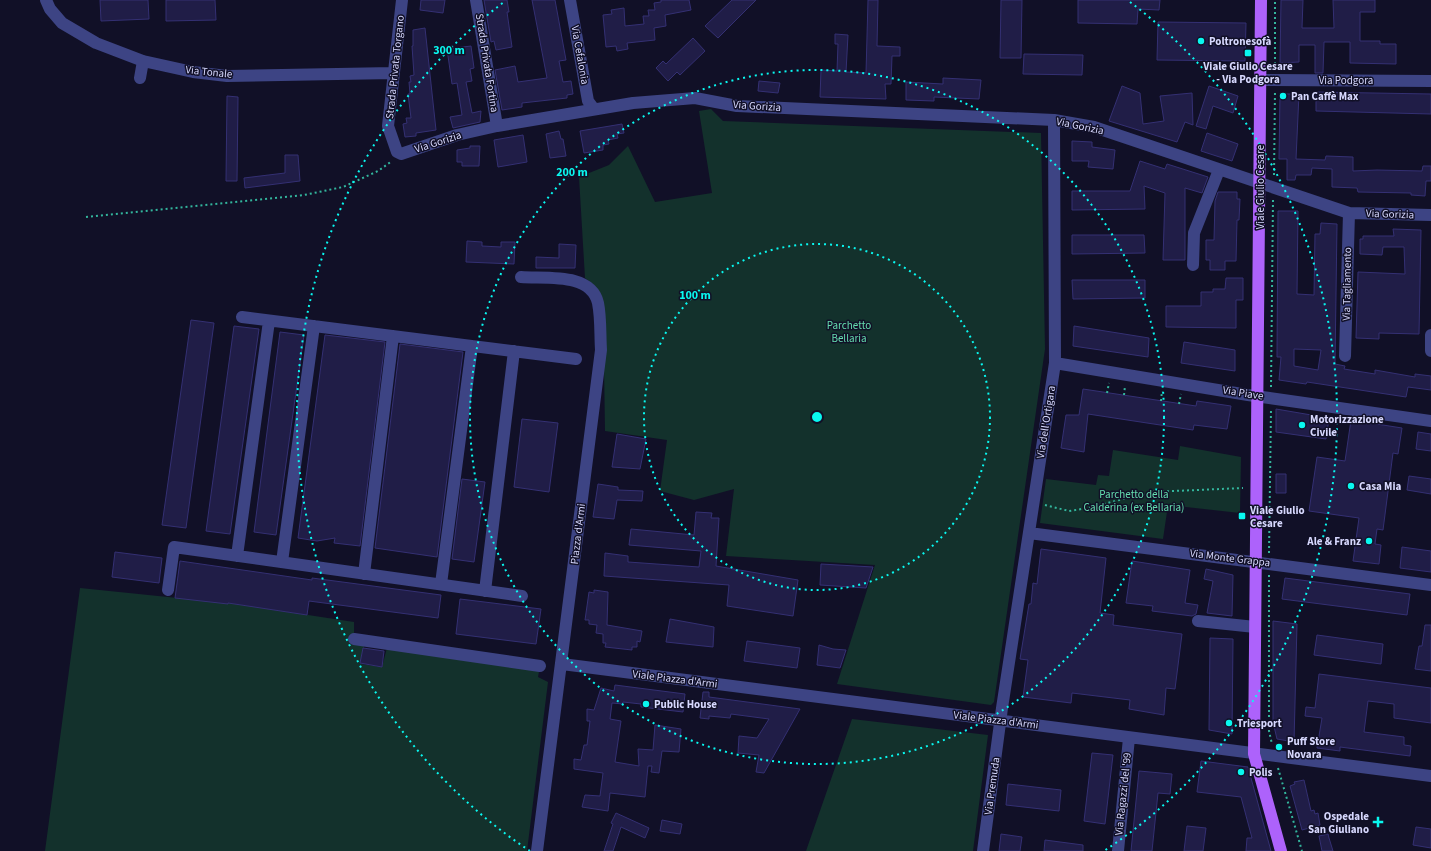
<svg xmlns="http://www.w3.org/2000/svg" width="1431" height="851" font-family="'Source Sans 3',sans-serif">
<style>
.green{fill:#13312c}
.building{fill:#201d47;stroke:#343073;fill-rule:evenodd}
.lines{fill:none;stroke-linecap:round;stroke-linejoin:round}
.path{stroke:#33b69d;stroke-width:2;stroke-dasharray:2 3;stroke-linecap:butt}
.minor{stroke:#3d4484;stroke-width:12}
.major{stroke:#ad62fb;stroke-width:12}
.ring{fill:none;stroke:#09f8f0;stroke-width:2;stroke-dasharray:2 4}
.poi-dot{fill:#09f8f0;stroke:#111027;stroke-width:1.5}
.labels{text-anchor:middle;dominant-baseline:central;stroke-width:3;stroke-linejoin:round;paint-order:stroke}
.poi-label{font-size:11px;font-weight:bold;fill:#d7d8fe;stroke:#111027;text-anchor:start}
.street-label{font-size:11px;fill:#d7d8fe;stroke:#111027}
.park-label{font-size:11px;fill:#64ddaf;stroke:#111027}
.centre{fill:#09f8f0;stroke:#111027;stroke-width:2}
.ring-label{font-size:12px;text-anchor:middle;font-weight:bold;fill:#09f8f0;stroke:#111027;stroke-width:3;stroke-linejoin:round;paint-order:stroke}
</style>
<rect width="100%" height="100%" fill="#111027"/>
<path class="green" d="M711,109L723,121L1041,133L1045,349L994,702L991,705L837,684L875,565L726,556L734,489L694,500L660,491L667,440L605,431L603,301L594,285L585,278L579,177L609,165L628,146L655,202L712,193L699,111Z
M1180,446L1241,457L1240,513L1168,505L1163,539L1040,523L1046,479L1096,485L1098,475L1109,476L1113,450L1178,460Z
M80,588L236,604L354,622V639L364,646L361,664L382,667L388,644L540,666L538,677L548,682L527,851H45Z
M852,719L988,735L973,851H806Z"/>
<path class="building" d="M100,0H148L149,19L101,21Z
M166,0H215L216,20L166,21Z
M421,0H445L443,13L420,10Z
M484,0H507L509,12H507L512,47L496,50L494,41L491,42Z
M532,0H555L566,60L559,61L563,82L571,81L573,94L567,95V98L522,103V107L502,110L495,70L515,66L518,82L547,78Z
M661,0H689L691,10L665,15L666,26L654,28L655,40L627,43L628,49L617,51L616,46L606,47L603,15L612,14L611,10L624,8L625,26L644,24L643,16H649L648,10H655L654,3L661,2Z
M732,0H756L718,38L705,26Z
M868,0H878L877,46L900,47V56H892L891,84H885L886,99L820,97L821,70L837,71L838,44H835V34L848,35L846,72L866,73Z
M1001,0H1022L1021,58H1000Z
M1078,0H1160L1159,10L1138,9L1137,24L1078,23Z
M1281,0H1303L1302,28H1334L1333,0H1375V12H1360V41H1380V44H1396V64L1350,63V42H1324L1323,73H1315V45H1299V62L1280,63Z
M1158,22L1246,23L1245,61L1157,60Z
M425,28L436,130L416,133V136L405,137L403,124L407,123L406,118H411L408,94H410L409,82H411L410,76L414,75L412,46H413V30Z
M693,38L705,51L680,75L677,72L668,81L656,68L663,61L666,64Z
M471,46L474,68L470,69L472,81L466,82L472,113L481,111L480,122L453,128L450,117L462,115L457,83L452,84L447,49Z
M1024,54L1083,55L1082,75L1023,74Z
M943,78L981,80L979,99L934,97V101L906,100V82L943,84Z
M759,81L780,83L778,93L758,91Z
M1122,86L1140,93L1143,124L1164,121L1160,96L1192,93L1193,125L1185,122L1177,142L1109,121Z
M1209,86L1238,96L1233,113L1213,106L1206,129L1196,126Z
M1316,92L1431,94V114L1316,111Z
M1280,94H1299L1296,159L1325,160L1326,156L1353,157V171L1377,170L1422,171L1423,166H1431V181H1426L1425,196L1411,195V193L1358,192L1357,188L1332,187V169L1312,168L1311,175H1296L1295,180H1287V159H1279Z
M227,96L238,97L237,181H226Z
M622,124L624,133L617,134L618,138L608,140L609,144L603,145V150L584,153L580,131Z
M559,131L561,139H563L566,156L550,158L546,134Z
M1207,133L1238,144L1232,161L1201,151Z
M523,135L527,162L498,167L494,140Z
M1072,141L1092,142V147L1115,150L1113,169L1088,167L1089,161H1072Z
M470,146H480L479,166H462V162H457V150L470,148Z
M285,155H298L300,181L245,188L244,178L285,173Z
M1140,161L1165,169L1167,164L1208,177L1202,193L1185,188V260H1163L1165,193L1144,186L1145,209L1072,210V191H1130Z
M1218,192H1237V199H1240L1239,220H1237L1236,261H1225V270H1210V260H1206V240H1214L1215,201Z
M1278,211H1298L1297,294L1314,295L1315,234H1320L1321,223L1337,224L1335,364L1345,366L1344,369L1375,374V370L1415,377V374L1431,376V390L1408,387L1406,397L1307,382L1306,384L1279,380L1281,357H1277ZM1294,349L1321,350L1318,370L1294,366Z
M1393,229L1421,230L1419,334L1379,333V339L1356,338L1358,272L1405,274L1404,247H1383L1382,255L1360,254V239H1363V236H1394Z
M1072,235H1144L1145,253L1072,254Z
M467,241L482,242V246L501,247V242H515L514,264L466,262Z
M559,244L576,245L575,268H536V257L559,258Z
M1226,278H1243V300H1236V328L1166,327V306H1201V292H1213V289H1225Z
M1072,280H1145V298L1073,299Z
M191,320L214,323L186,528L162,525Z
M234,326L259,329L230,534L206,531Z
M1074,326L1149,338L1148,357L1073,346Z
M280,332L304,335L276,535L254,532Z
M325,335L385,342L360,546L334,543L335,538L317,541L298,538Z
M1184,342L1235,350V371L1181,363Z
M400,344L463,352L437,557L375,548Z
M1083,389L1196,406L1197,401L1231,406L1227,429L1194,425L1193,430L1088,414L1084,452L1061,448L1066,415H1079Z
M1276,409L1329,418L1326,439L1276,432Z
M522,419L558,423L549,492L514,487Z
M1351,420L1402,428L1398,454L1393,453L1383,530L1377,529L1375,544L1381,545L1379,564L1353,561L1359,518L1309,511L1317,457L1345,461Z
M1418,432L1431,434V451L1416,449Z
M617,434L646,439L640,469L612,467Z
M1276,474H1286V493H1276Z
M1409,476L1431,479V494L1407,490Z
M462,479L485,482L474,562L452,559Z
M598,484L618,487V490L643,491L642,501L617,500L614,519L593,517Z
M696,512L712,513L711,518H719L716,566L798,580L793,616L727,606L729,585L604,576L605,553L628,556V562L699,567L701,551L629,545L631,529L694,535Z
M1402,547L1431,551V572L1400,568Z
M1041,549L1106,558L1100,613L1114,615L1113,625L1182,634L1175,689L1166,688L1164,715L1129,709L1130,700L1072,693L1071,703L1023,697L1028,660L1020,659L1029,604H1031L1033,583L1037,584Z
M115,552L162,558L159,583L112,577Z
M180,561L312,580V578L441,595L438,618L309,601L307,615L228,603V604L175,598Z
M1132,561L1190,570L1185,603L1198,605L1196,614L1192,616L1152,611L1153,606L1126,603Z
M821,564L873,567L866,588L820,585Z
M1206,569L1233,575L1232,616L1207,613L1213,581L1204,579Z
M1285,578L1410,594L1407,615L1282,599Z
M594,590L608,592L607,625L642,631L640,642L637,641V647H632V650L605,647L606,643H603V634L596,633L597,625L589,624V620H585L589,592L594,593Z
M460,599L541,609L536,644L456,634Z
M670,619L714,627L713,647L666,642Z
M1273,621L1297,624L1294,742L1277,739L1273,722Z
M1425,625H1431V671L1415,669L1419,646H1422Z
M1317,635L1383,644L1381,664L1314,655Z
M1210,638L1233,639L1232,734L1209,730Z
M747,641L800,648L797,668L744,661Z
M819,645L833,649L846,650L840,668L817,665Z
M363,648L384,651L382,667L360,663Z
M1319,674L1431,688V723L1394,718V704L1368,701L1364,732L1404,737V745L1411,746L1410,756L1340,747V751L1317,748L1322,718L1305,716L1306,707L1315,708Z
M615,685L685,694L683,712L641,707V704L623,702V704L612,703L610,719L621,721L615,762L639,766L638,749L653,750L655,725L681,729L679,752L662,751L659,773L651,772L652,766H648L645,797L610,793L608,811L582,807L585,795L600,796L603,773L574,769V759L581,760L584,745H587L590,721H587V709L594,710L601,688L614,691Z
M703,692H709V697L800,709L764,773L756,772L759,755L738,753L739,736L757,738L769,719L731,714L730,718L709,716V719L700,718Z
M1092,753L1113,755L1105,824L1084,821Z
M1201,761L1248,767L1271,851H1246L1247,838H1252L1241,797L1197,792Z
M1139,771L1172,774L1170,794L1158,793L1152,851H1131Z
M1304,780L1311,811L1314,810L1315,814L1318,813L1320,825L1302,830L1290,786L1295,784L1294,782Z
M1008,784L1061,790L1059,811L1006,805Z
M616,813L649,828L645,838L621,827L613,851H604L613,824L611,823Z
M662,820L682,824L680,834L660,831Z
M1187,826L1206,828L1203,851H1184Z
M1416,827L1431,829V848L1413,845Z
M1001,834L1022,837L1020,851H999Z
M1328,834L1329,838L1333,851H1322L1319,836Z
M1045,840L1083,845V851H1044Z"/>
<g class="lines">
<path class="path" d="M1275,69V0
M1274,175L1275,91
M86,217L304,195L343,187L378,171L392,161
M1271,387L1273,199
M1107,393L1109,383
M1124,395L1125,386
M1161,401L1162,391
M1179,404L1181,394
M1045,505L1069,511L1088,508L1151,492L1243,488
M1269,553L1271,409
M1269,575V731L1272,744
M1278,768L1302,851"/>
<path class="minor" d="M46,0L50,9L62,23L96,43L143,61L193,72L227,76L393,73
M402,0L388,126L397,152L401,154L457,135L497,126L633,103L695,98L737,106L1054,120L1094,127L1349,213L1431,215
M476,0L497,126
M570,0L588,101L594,109
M140,78L143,61
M1260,80L1431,81
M1193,265L1194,233L1219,170
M521,277C545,279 591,272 598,303C601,318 600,334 601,350L537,851
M242,317L576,359
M1431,351V335
M1345,356L1349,213
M1055,363L1248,395L1431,421
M1029,533L1431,585
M237,556L269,321
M282,562L314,326
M364,574L393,336
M441,584L472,346
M168,590L174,547L522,596
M485,591L514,351
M1198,621L1255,627
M354,639L540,666
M562,664L1431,776
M983,851L1002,708L1055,363L1054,120
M1118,851L1129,738"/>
<path class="major" d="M1261,0L1254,754L1281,851"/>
</g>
<g class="ring">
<circle cx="817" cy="417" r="173"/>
<circle cx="817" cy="417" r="347"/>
<path d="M530 851A520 520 0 0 1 504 2M1130 2A520 520 0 0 1 1104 851"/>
</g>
<g class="poi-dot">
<circle cx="1201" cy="41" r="4"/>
<rect x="1244" y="49" width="8" height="8" rx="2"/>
<circle cx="1283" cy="96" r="4"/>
<circle cx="1302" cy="425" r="4"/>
<circle cx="1351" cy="486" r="4"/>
<rect x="1238" y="512" width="8" height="8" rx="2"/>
<circle cx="1369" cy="541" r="4"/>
<circle cx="646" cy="704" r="4"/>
<circle cx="1229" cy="723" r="4"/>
<circle cx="1279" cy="747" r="4"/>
<circle cx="1241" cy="772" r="4"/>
<path d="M1376 816h4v4h4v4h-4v4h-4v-4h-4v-4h4z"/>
</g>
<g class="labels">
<g class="poi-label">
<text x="1209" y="41">Poltronesofà</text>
<text x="1248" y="66" text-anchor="middle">Viale Giulio Cesare<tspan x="1248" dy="13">- Via Podgora</tspan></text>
<text x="1291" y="96">Pan Caffè Max</text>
<text x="1310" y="419">Motorizzazione<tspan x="1310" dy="13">Civile</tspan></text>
<text x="1359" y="486">Casa Mia</text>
<text x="1250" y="510">Viale Giulio<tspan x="1250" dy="13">Cesare</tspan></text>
<text x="1361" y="541" text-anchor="end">Ale &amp; Franz</text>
<text x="654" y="704">Public House</text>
<text x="1237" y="723">Triesport</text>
<text x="1287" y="741">Puff Store<tspan x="1287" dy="13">Novara</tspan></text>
<text x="1249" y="772">Polis</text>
<text x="1369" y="816" text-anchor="end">Ospedale<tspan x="1369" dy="13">San Giuliano</tspan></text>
</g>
<g class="street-label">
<text transform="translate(580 55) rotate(80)">Via Cefalonia</text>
<text transform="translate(487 63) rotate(81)">Strada Privata Fortina</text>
<text transform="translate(395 67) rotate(-84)">Strada Privata Torgano</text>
<text transform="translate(209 72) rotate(6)">Via Tonale</text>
<text x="1346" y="80">Via Podgora</text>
<text transform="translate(757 106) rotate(4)">Via Gorizia</text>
<text transform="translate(1080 126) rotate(12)">Via Gorizia</text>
<text transform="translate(438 142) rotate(-18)">Via Gorizia</text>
<text transform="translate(1260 187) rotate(-90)">Viale Giulio Cesare</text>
<text transform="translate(1390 214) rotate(2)">Via Gorizia</text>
<text transform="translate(1347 284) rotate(-89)">Via Tagliamento</text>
<text transform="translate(1243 393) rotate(9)">Via Piave</text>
<text transform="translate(1046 422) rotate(-81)">Via dell'Ortigara</text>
<text transform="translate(578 534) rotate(-83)">Piazza d'Armi</text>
<text transform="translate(1230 558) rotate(7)">Via Monte Grappa</text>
<text transform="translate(675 679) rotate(7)">Viale Piazza d'Armi</text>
<text transform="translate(996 720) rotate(7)">Viale Piazza d'Armi</text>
<text transform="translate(992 786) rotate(-82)">Via Premuda</text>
<text transform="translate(1123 794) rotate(-84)">Via Ragazzi del '99</text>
</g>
<g class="park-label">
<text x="849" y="325">Parchetto<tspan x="849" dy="13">Bellaria</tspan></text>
<text x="1134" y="494">Parchetto della<tspan x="1134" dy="13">Calderina (ex Bellaria)</tspan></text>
</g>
</g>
<circle cx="817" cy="417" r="6" class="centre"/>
<g class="ring-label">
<text x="449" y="54">300 m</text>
<text x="572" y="176">200 m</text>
<text x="695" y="299">100 m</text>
</g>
</svg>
